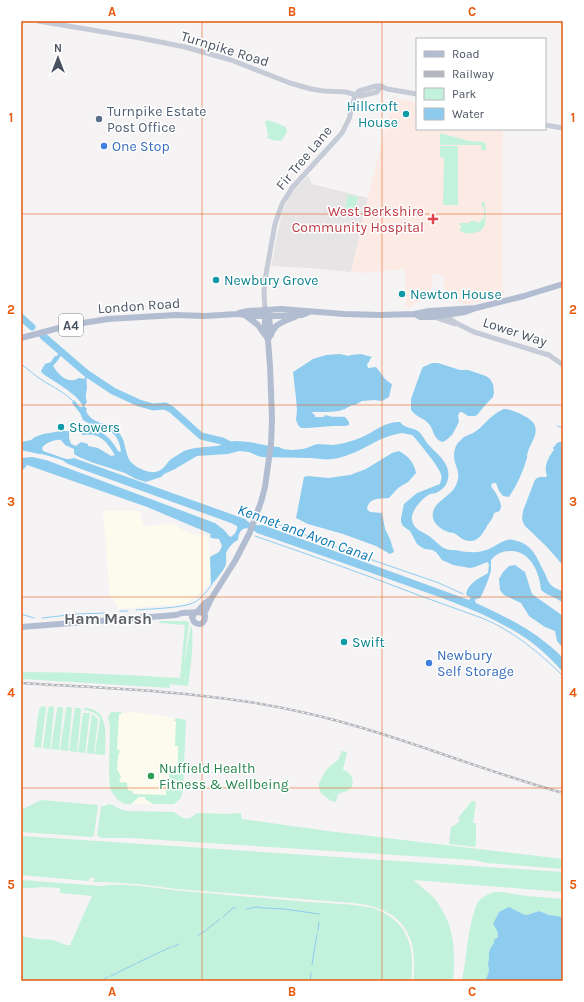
<svg xmlns="http://www.w3.org/2000/svg" width="584" height="1002" font-family="Karla,sans-serif">
<style>
.commercial{fill:#fdfbee}
.education{fill:#e6e4e5}
.medical{fill:#fcebe5}
.green{fill:#c2f1dc}
.water{fill:#8eccef;fill-rule:evenodd}
.lines{fill:none;stroke-linecap:round;stroke-linejoin:round}
.stream{stroke:#8eccef;stroke-width:1}
.river{stroke:#8eccef;stroke-width:7}
.minor{stroke:#c6ccd7;stroke-width:5}
.major{stroke:#b2bdd1;stroke-width:6}
.rail-casing{stroke:#b4b6bd;stroke-width:2.5}
.rail{stroke:#fff;stroke-width:1;stroke-dasharray:3;stroke-linecap:butt}
.grid{fill:none;stroke:#e8590c;stroke-width:1;stroke-opacity:0.55}
.culture-dot{fill:#0f9aa8;stroke:#fff;stroke-width:1.5}
.service-dot{fill:#5c6f8a;stroke:#fff;stroke-width:1.5}
.shop-dot{fill:#3f7fe0;stroke:#fff;stroke-width:1.5}
.health-dot{fill:#e0444e;stroke:#fff;stroke-width:1.5}
.leisure-dot{fill:#2e9e5b;stroke:#fff;stroke-width:1.5}
.labels{text-anchor:middle;dominant-baseline:central;stroke-width:3;stroke-linejoin:round;paint-order:stroke}
.shield{fill:#fff;stroke:#808690;stroke-width:1}
.shield-label{font-size:13px;font-weight:bold;fill:#495261}
.street-label{font-size:14px;fill:#495261;stroke:#fff}
.culture-label{font-size:14px;fill:#0d838f;stroke:#fff;text-anchor:start}
.service-label{font-size:14px;fill:#4e5e75;stroke:#fff;text-anchor:start}
.shop-label{font-size:14px;fill:#366cbe;stroke:#fff;text-anchor:start}
.health-label{font-size:14px;fill:#be3a42;stroke:#fff;text-anchor:end}
.leisure-label{font-size:14px;fill:#27864d;stroke:#fff;text-anchor:start}
.water-label{font-size:15px;font-style:italic;fill:#0976b4;stroke:#fff}
.quarter-label{font-size:16px;font-weight:bold;fill:#5f6168;stroke:#fff}
.neatline{fill:none;stroke:#e8590c;stroke-width:1.5}
.grid-label{font-size:13px;text-anchor:middle;font-weight:bold;fill:#e8590c}
</style>
<rect width="100%" height="100%" fill="#f5f3f3"/>
<path class="commercial" d="M103,511H139L144,526L173,524L188,533L208,536L210,573L209,584L201,592L185,604L118,609L112,596H110Z
M134,712L183,719L181,772L173,802L151,804L124,803L116,797L113,714Z"/>
<path class="education" d="M308,176L312,184L368,198L351,272L308,268L271,266L282,212L291,193Z"/>
<path class="medical" d="M393,98L417,102V129H503L502,260L503,297L466,304L460,302L453,298L445,291L443,274H433L430,294L422,300L406,308L405,269L363,273L351,272L368,198Z"/>
<path class="green" d="M267,120L277,123L286,127L287,132L282,140L280,141L276,140V141L267,138L268,134L265,122Z
M440,133L469,141L484,142L486,144V150H481V145H440Z
M440,146H458V205H443L444,158L440,157Z
M348,195L358,197L353,218L343,216Z
M482,201L485,203C485,213 489,229 477,232C473,234 468,233 463,233V232L460,231L459,230L461,229V225H459V223H469L470,221H476L478,223H479L480,221H481L482,219H484V207H482Z
M160,621H187L189,623L184,665L191,625C195,637 190,672 188,686L170,684V688L23,679V672C75,672 128,675 180,678L185,625L159,623Z
M45,706L46,709L41,748L34,747L39,709L41,707Z
M53,706L54,709L50,749L43,748L48,709L49,707Z
M58,707H62L63,709L59,750L51,749L57,709Z
M67,707H71L72,710L68,751L60,750L66,710Z
M75,708H80L81,710L77,752L69,751Z
M86,708C110,710 105,736 105,754L104,755L95,754L100,718C96,713 91,711 84,710V708Z
M111,712H121V714H119L117,749L120,751L118,756L117,769L121,777L119,781L121,783L124,782L127,783L128,790L133,791V794L166,795V790H167V789H171V780H169V770H177V762H178V746H175L176,721H174L176,718L186,720L183,790L181,798L174,804H153L145,799V797H138V798L131,804H125L118,800L113,794L110,788L109,773L110,727L108,717Z
M83,713H90L85,753L78,752Z
M92,714L98,719L94,754L86,753L87,751Z
M342,751L347,752L343,770C352,773 354,779 352,787L347,791L338,794L336,802L331,801L321,793L319,787V783L325,772L328,768L338,760Z
M41,800L98,805L94,835L92,837L21,832V810Z
M472,801L476,802L473,823H476V843L475,847L449,844V843L451,827L455,825L460,821L458,818Z
M109,804L112,805L120,809L128,811L173,812C179,814 184,822 192,817C194,816 195,814 197,813L227,814L241,813L242,819L328,831L563,859V869L487,863L474,860L131,838H100L97,835L101,807Z
M21,836L563,872V892L414,880C419,886 427,891 433,897C454,921 456,950 453,981H413C418,950 411,919 377,908C370,905 361,904 353,903L177,889L138,884L105,882H93L95,878H90L88,881L21,875Z
M21,880L101,886C127,882 156,889 183,891C224,895 265,898 307,902C327,903 353,904 373,908C379,910 384,913 389,916C412,931 414,956 411,981H21V936L36,939L53,940L66,945H70L92,896L60,893V888L41,887L34,888H21Z
M494,892H502L527,896L563,899V917L549,915L539,911L527,915L523,914L509,907L493,924L497,929L498,933V937L493,946L490,949L489,952V957L488,964L489,971L486,979L487,981H462C466,960 467,940 472,919C474,913 475,907 478,902C482,897 488,894 494,892Z"/>
<path class="water" d="M58,353L61,356L59,358V359L53,366C59,375 68,385 79,378L84,379L86,376L87,378C86,381 87,384 87,388C86,394 85,397 87,402L84,406L87,409L86,411C93,426 108,421 118,432C127,440 124,457 133,464C139,469 149,473 155,472C162,471 165,466 169,461C172,458 181,453 184,451C194,447 206,447 217,446C223,445 229,441 235,441C249,441 263,445 277,447H279C285,451 296,450 303,449C308,448 313,445 318,444C323,444 328,445 333,445C341,444 353,441 360,438C374,432 385,421 400,422C405,429 412,427 418,431C422,434 424,439 427,443C432,449 442,457 445,463C452,475 448,488 436,493C435,493 431,494 430,494C422,498 410,512 412,520C413,529 423,532 429,536C435,540 440,547 446,549C449,550 452,550 455,550C470,553 480,554 493,547C499,544 507,538 513,540C530,543 535,553 542,568C543,570 545,573 546,576C547,579 548,581 550,584C553,588 559,589 563,592V603C556,597 548,596 541,590C540,573 530,550 510,551C502,551 496,554 491,560C491,563 491,567 491,570C490,577 483,593 480,598L476,599L475,600L476,603C507,617 539,633 563,658V672C554,662 545,653 535,645C494,614 444,599 397,582C351,566 304,549 257,533C247,525 239,527 238,540C233,542 227,549 226,554C226,559 227,562 225,567C221,573 216,580 211,585L210,557L219,552L222,546L219,539L211,538L210,536L211,534L147,507L30,466L27,465L24,469L21,470V458L32,457L46,460L215,523L224,530L230,537C234,536 238,530 237,526L231,523L81,469L68,464L62,460L42,454H39L21,450V442L31,440L35,437L43,434L62,431H69V438L71,444L76,446L81,442L88,444V446L98,448L111,456L115,455C111,449 106,440 99,437C95,434 88,435 82,435V433H80L79,430L82,429L81,427C99,428 110,436 118,451L120,452L121,451C117,424 101,432 83,420L80,413L72,403L74,400L80,407H83C79,394 52,381 42,373L41,371L45,364L51,362L52,360L55,356H57ZM402,433L412,435L415,438C422,447 437,464 441,474C442,478 441,480 440,484L417,493L404,504L401,518V522L403,526L410,531L417,544L421,547L425,549L432,550L436,552L442,560L453,565L470,568L475,567L487,562L489,564L488,573C478,579 470,582 466,593L467,596L471,597L469,600L263,525C256,526 250,524 245,519L74,458L70,459H66L43,451L42,448C45,443 55,439 61,440L65,445L74,449V454L79,457L91,462L125,473L136,479L146,482L161,477L164,474L175,469L197,456L228,454L239,451L249,452L258,456L262,457C278,457 295,458 311,458C315,458 317,459 321,459C328,460 335,459 342,457C364,451 379,436 402,433Z
M340,354L349,356L350,355L361,354L372,357C369,359 370,362 367,364L368,368L376,367C383,375 382,378 392,384L389,397L382,401L374,400L362,401L355,405H352L345,409L339,411L328,412H312L313,414L315,415V417H323L326,415C332,418 339,416 345,417L349,422V425L345,426H333L307,428H301L298,425L296,420L297,410L296,398L293,372L313,359L326,355Z
M432,363H438L460,370H468L486,376L490,379L493,384L494,393L493,397L487,403L477,415L475,416H468L462,412H460L458,415L459,422L452,435L445,441L442,442C433,439 434,430 429,424C424,418 416,417 411,410V399L421,371L423,367Z
M504,409C512,409 533,418 535,426C538,436 530,443 528,452C527,454 527,456 527,458C523,472 517,485 509,497L503,496L499,491L496,483H493L491,485L492,488C495,491 504,505 500,510C499,512 496,512 494,513C493,519 490,521 487,526C483,533 479,541 470,541C463,541 459,536 454,533C452,533 449,532 448,532C442,530 434,524 433,518C430,503 450,497 455,487C463,473 454,467 454,455C454,450 456,444 460,441C464,436 467,436 473,433C475,432 477,430 480,428C487,421 494,413 504,409Z
M559,442H563V565L560,562L547,547L525,526L523,522L522,518L523,511L534,482C537,476 540,477 546,477L547,475C543,467 549,456 554,450L553,448V447H554L557,443Z
M399,451C408,456 414,462 416,473L408,482L398,488L389,498C380,499 369,497 367,509L370,512L382,513L385,529L390,539L394,552L390,554L376,546L343,534L308,524L296,518L304,477L308,476L328,478L350,475L366,469L392,453Z
M515,565L525,572L532,594L563,616V648L557,641L555,631L545,627L529,616L521,603L504,595L500,590L499,579L503,572L509,566Z
M509,907L523,914L527,915L539,911L549,915L563,917V981H487L486,979L489,971L488,964L489,957V952L490,949L494,943V940L498,937C498,931 496,928 493,924L499,912Z"/>
<g class="lines">
<path class="stream" d="M21,364C28,369 34,375 42,380C53,387 64,392 74,402
M557,426L563,428
M271,522L332,545L355,554L439,583L463,594
M255,536C310,555 364,574 418,595C439,603 461,610 482,618C512,630 540,653 563,676
M136,610C149,609 185,608 195,602C202,598 207,591 212,584
M120,611H128
M21,614L34,618
M42,618L77,614L106,613
M246,909L256,907L264,908L284,909L319,914
M223,917L233,908H236
M318,931L319,922
M198,935L205,931L220,919
M173,947L179,944
M137,963L171,947
M312,965L317,934
M111,976L135,964
M100,981L108,977
M310,981L311,973"/>
<path class="river" d="M21,317L32,327
M43,336L86,373L113,391L139,403L153,407L165,406L171,409L201,436L222,441L234,447"/>
<path class="minor" d="M38,21L140,38L185,47L231,60L290,83L311,89L324,91L346,92L360,96L377,92L381,86
M355,95L359,91L376,86H381L387,89L417,94
M545,125L563,128
M265,309L264,293L266,274L275,224L282,204L292,188L342,133L349,119L355,95
M442,314L458,324L474,332L542,353L549,355L563,365
M434,317L455,324"/>
<path class="major" d="M239,313L248,311L281,309L344,314L380,315L415,314L429,311L476,308
M268,313L269,316L271,335
M415,314L420,317H432L465,312L476,308L524,296L563,284
M245,315L258,325L265,335
M21,338L70,325L108,319L176,315L205,316L237,314L257,316H279L302,315L309,312
M268,340C276,323 277,324 295,317
M197,612L205,603L211,599
M204,614L211,599L235,561L250,532L261,502L265,487L271,444L272,419L270,366L268,340L266,336L265,326V309
M21,627L176,615L182,613L199,612L203,613L205,616C205,624 199,626 194,622L192,617L195,613"/>
<g class="rail-casing">
<path id="rail" d="M21,683C117,689 212,691 306,713C394,733 476,769 563,793"/>
</g>
<use href="#rail" class="rail"/>
</g>
<path class="grid" d="M202,21V981M382,21V981M21,214H563M21,405H563M21,597H563M21,788H563"/>
<g class="culture-dot">
<circle cx="406" cy="114" r="4"/>
<circle cx="216" cy="280" r="4"/>
<circle cx="402" cy="294" r="4"/>
<circle cx="61" cy="427" r="4"/>
<circle cx="344" cy="642" r="4"/>
</g>
<circle class="service-dot" cx="99" cy="119" r="4"/>
<g class="shop-dot">
<circle cx="104" cy="146" r="4"/>
<circle cx="429" cy="663" r="4"/>
</g>
<path class="health-dot" d="M431 213h4v4h4v4h-4v4h-4v-4h-4v-4h4z"/>
<circle class="leisure-dot" cx="151" cy="776" r="4"/>
<g class="labels">
<rect class="shield" x="59" y="314" width="24" height="22" rx="3"/>
<g class="shield-label">
<text x="71" y="325">A4</text>
</g>
<g class="street-label">
<text transform="translate(225 49) rotate(17)">Turnpike Road</text>
<text transform="translate(304 158) rotate(-50)">Fir Tree Lane</text>
<text transform="translate(139 306) rotate(-4)">London Road</text>
<text transform="translate(515 332) rotate(18)">Lower Way</text>
</g>
<g class="culture-label">
<text x="398" y="106" text-anchor="end">Hillcroft<tspan x="398" dy="16">House</tspan></text>
<text x="224" y="280">Newbury Grove</text>
<text x="410" y="294">Newton House</text>
<text x="69" y="427">Stowers</text>
<text x="352" y="642">Swift</text>
</g>
<g class="service-label">
<text x="107" y="111">Turnpike Estate<tspan x="107" dy="16">Post Office</tspan></text>
</g>
<g class="shop-label">
<text x="112" y="146">One Stop</text>
<text x="437" y="655">Newbury<tspan x="437" dy="16">Self Storage</tspan></text>
</g>
<g class="health-label">
<text x="424" y="211">West Berkshire<tspan x="424" dy="16">Community Hospital</tspan></text>
</g>
<g class="leisure-label">
<text x="159" y="768">Nuffield Health<tspan x="159" dy="16">Fitness &amp; Wellbeing</tspan></text>
</g>
<g class="water-label">
<text transform="translate(305 533) rotate(20)">Kennet and Avon Canal</text>
</g>
<g class="quarter-label">
<text x="108" y="618">Ham Marsh</text>
</g>
</g>
<rect width="584" height="1002" fill="none" stroke="#ffffff" stroke-width="44"/>
<rect x="416" y="38" width="130" height="92" fill="#ffffff" stroke="#b6bac0"/>
<rect x="424" y="51" width="20" height="6" fill="#b2bdd1" stroke="#b6bac0"/>
<text x="452" y="58" font-size="12" fill="#495261">Road</text>
<rect x="424" y="71" width="20" height="6" fill="#b4b6bd" stroke="#b6bac0"/>
<text x="452" y="78" font-size="12" fill="#495261">Railway</text>
<rect x="424" y="88" width="20" height="12" fill="#c2f1dc" stroke="#b6bac0"/>
<text x="452" y="98" font-size="12" fill="#495261">Park</text>
<rect x="424" y="108" width="20" height="12" fill="#8eccef" stroke="#b6bac0"/>
<text x="452" y="118" font-size="12" fill="#495261">Water</text>
<g transform="translate(58 58)" stroke="#ffffff" stroke-width="3" paint-order="stroke">
<path d="M0-3L7 15L0 10L-7 15Z" fill="#495261"/>
<text y="-6" font-size="11" font-weight="bold" text-anchor="middle" fill="#495261">N</text>
</g>
<rect x="22" y="22" width="540" height="958" class="neatline"/>
<g class="grid-label">
<text x="112" y="16">A</text>
<text x="292" y="16">B</text>
<text x="472" y="16">C</text>
<text x="11" y="122">1</text>
<text x="573" y="122">1</text>
<text x="11" y="314">2</text>
<text x="573" y="314">2</text>
<text x="11" y="506">3</text>
<text x="573" y="506">3</text>
<text x="11" y="697">4</text>
<text x="573" y="697">4</text>
<text x="11" y="889">5</text>
<text x="573" y="889">5</text>
<text x="112" y="996">A</text>
<text x="292" y="996">B</text>
<text x="472" y="996">C</text>
</g>
</svg>
